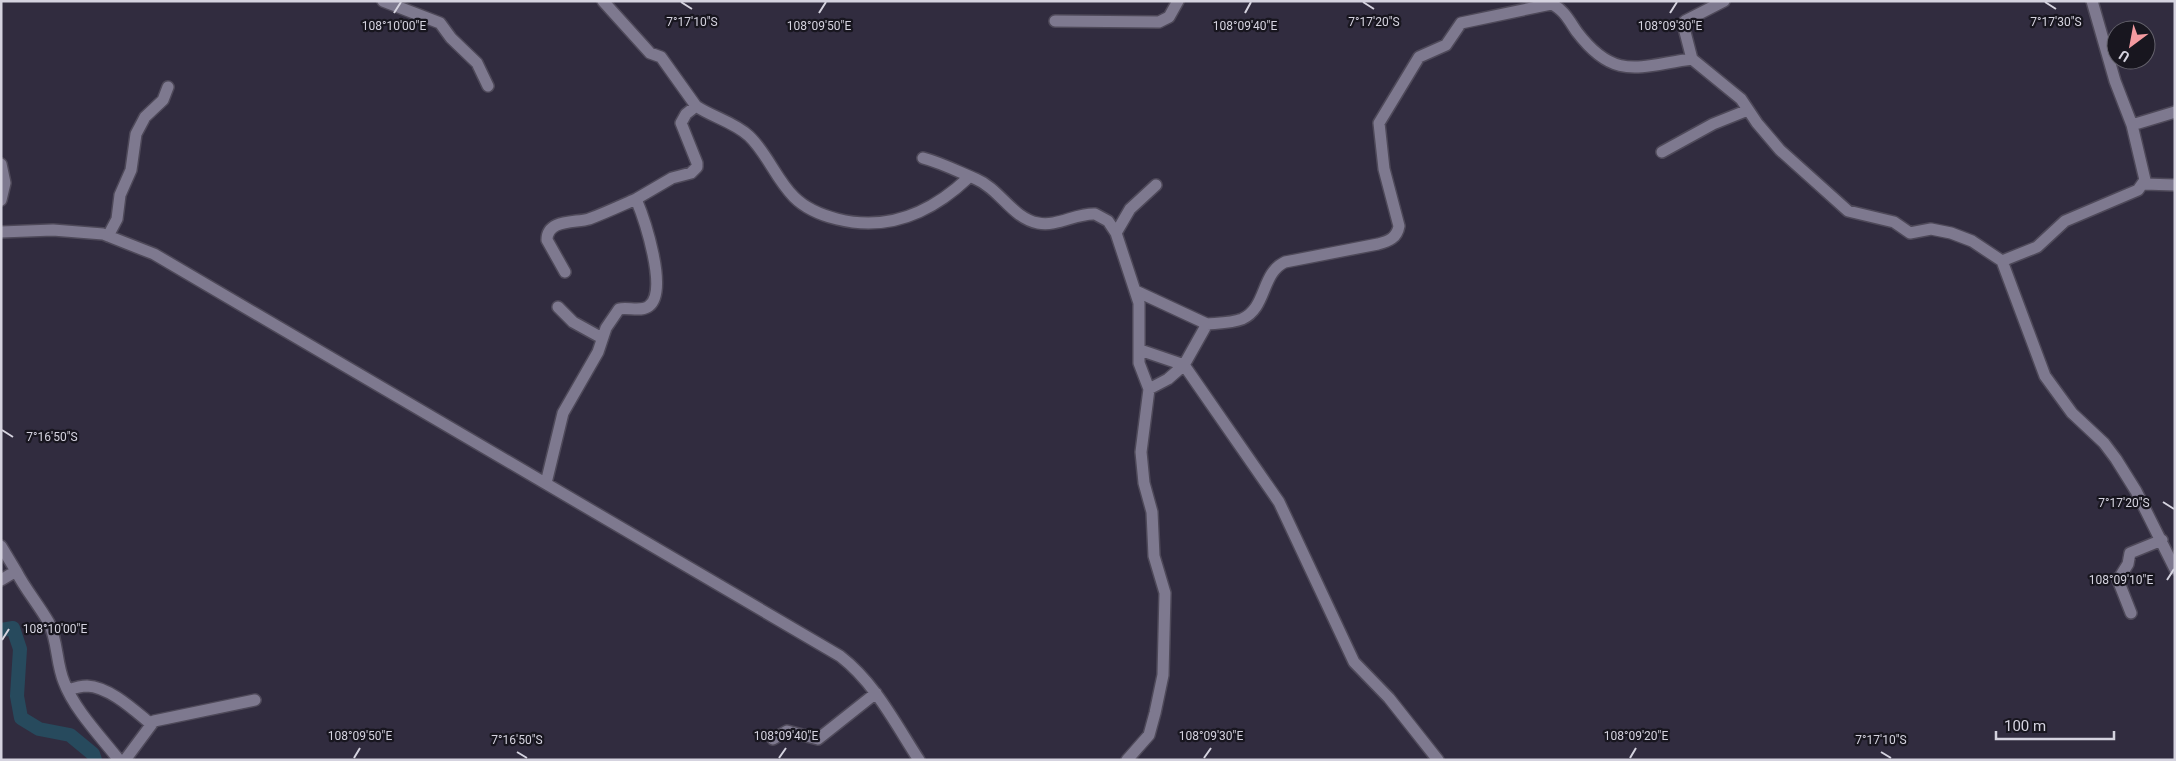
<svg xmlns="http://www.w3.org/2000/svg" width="2176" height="761" font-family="Roboto,sans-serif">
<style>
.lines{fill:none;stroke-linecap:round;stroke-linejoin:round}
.river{stroke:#274a5d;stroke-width:14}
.minor-casing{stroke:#4e4959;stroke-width:14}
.minor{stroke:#7e798f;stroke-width:11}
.ticks{fill:none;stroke:#d5d3df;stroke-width:2}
.ticks-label{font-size:12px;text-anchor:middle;fill:#d5d3df;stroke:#18161f;stroke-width:4.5;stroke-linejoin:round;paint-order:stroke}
</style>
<rect width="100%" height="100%" fill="#312c3f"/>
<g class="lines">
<path class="river" d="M1,630L13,628L20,649L17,696L21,718L39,729L70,735L93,754L95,760"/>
<g class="minor-casing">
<path id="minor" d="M383,1L440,23L451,38L477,63L488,86
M1724,1L1685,21L1684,28L1692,59L1741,99L1757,123L1780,150L1848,211L1894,222L1910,233L1931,229L1951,233L1972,241L2002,261L2045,376L2072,413L2104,443L2116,459L2136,491L2175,569
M1055,21L1159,22L1169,17L1178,1
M696,106C712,117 734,122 749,136C767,153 776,179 794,197C806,209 821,215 837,219C888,232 932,212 968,178
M2132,125L2175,112
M1662,152L1713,124L1748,110
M923,158C942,163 959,172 976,179C1000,189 1012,218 1038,223C1057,227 1076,213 1095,214L1108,221L1116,233L1139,303V363L1149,389L1141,452L1144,483L1152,512L1154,556L1165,593L1163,675L1155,713L1149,735L1127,760
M1,164L5,183L1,200
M2144,184L2175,185
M1,232L53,230L103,234L154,254L840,656C875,683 895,723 919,760
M1116,233L1130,209L1156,185
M108,236L117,219L120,195L131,170L136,134L145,117L163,100L168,87
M2002,261L2037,247L2065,221L2138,190L2145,180L2132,125L2115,81L2092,1
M565,272L547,240C547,219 575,223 589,219C605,213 620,206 636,199
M1136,291L1207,324
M558,307L573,322L602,338
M1140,350L1184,365L1279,502L1354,662L1389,698L1438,760
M1149,389L1168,379L1184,365L1207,324C1218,323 1232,323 1242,319C1267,308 1261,273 1285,262L1378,244C1389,241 1397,238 1399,226L1384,169L1379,123L1419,57L1446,45L1461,23L1551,4C1563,8 1570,22 1577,32C1615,82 1639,66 1692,59
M546,483L563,413L598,352L606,328L619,309C628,307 642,312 649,306C669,291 644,218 636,199L672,178L691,173L697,167V163L681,123L686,114L696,106L661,57L650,53L603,1
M1,546L16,571
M1,580L16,571C25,589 39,605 49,623C58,642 56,663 64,682C74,709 101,737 119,760
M2131,613L2118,580L2128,564L2130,553L2162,540
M68,690C74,688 81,686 87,686C110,687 135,711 151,724
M773,739L787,731L818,739L876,693
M125,760L154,721L255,700"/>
</g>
<use href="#minor" class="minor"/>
</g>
<path class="ticks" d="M681,2L692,9M1363,2L1374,9M2045,2L2056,9M394,13L401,2M819,13L826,2M1245,13L1251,2M1670,13L1677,2M2,430L13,437M2163,502L2174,509M2167,580L2174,569M2,640L9,629M517,752L527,758M1881,752L1891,758M354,758L360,748M779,758L786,748M1204,758L1211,748M1630,758L1636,748"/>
<g class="ticks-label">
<text x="692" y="26">7°17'10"S</text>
<text x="1374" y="26">7°17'20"S</text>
<text x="2056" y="26">7°17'30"S</text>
<text x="394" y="30">108°10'00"E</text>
<text x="819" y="30">108°09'50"E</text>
<text x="1245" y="30">108°09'40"E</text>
<text x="1670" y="30">108°09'30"E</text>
<text x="52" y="441">7°16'50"S</text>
<text x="2124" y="507">7°17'20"S</text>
<text x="2121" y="584">108°09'10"E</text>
<text x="55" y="633">108°10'00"E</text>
<text x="360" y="740">108°09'50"E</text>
<text x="786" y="740">108°09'40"E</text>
<text x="1211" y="740">108°09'30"E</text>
<text x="1636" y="740">108°09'20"E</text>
<text x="517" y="744">7°16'50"S</text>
<text x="1881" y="744">7°17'10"S</text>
</g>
<rect width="2176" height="761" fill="none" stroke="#d5d3df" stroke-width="5"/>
<g transform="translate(2131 45) rotate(212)"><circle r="24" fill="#18161f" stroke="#64626c"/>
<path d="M0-4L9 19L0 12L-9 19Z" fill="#f49aa0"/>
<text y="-8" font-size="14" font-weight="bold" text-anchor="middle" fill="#d5d3df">U</text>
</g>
<path d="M1996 731v8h118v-8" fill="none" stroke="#d5d3df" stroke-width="2.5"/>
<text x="2004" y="731" font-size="15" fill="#d5d3df" stroke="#18161f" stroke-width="4" paint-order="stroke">100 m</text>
</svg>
